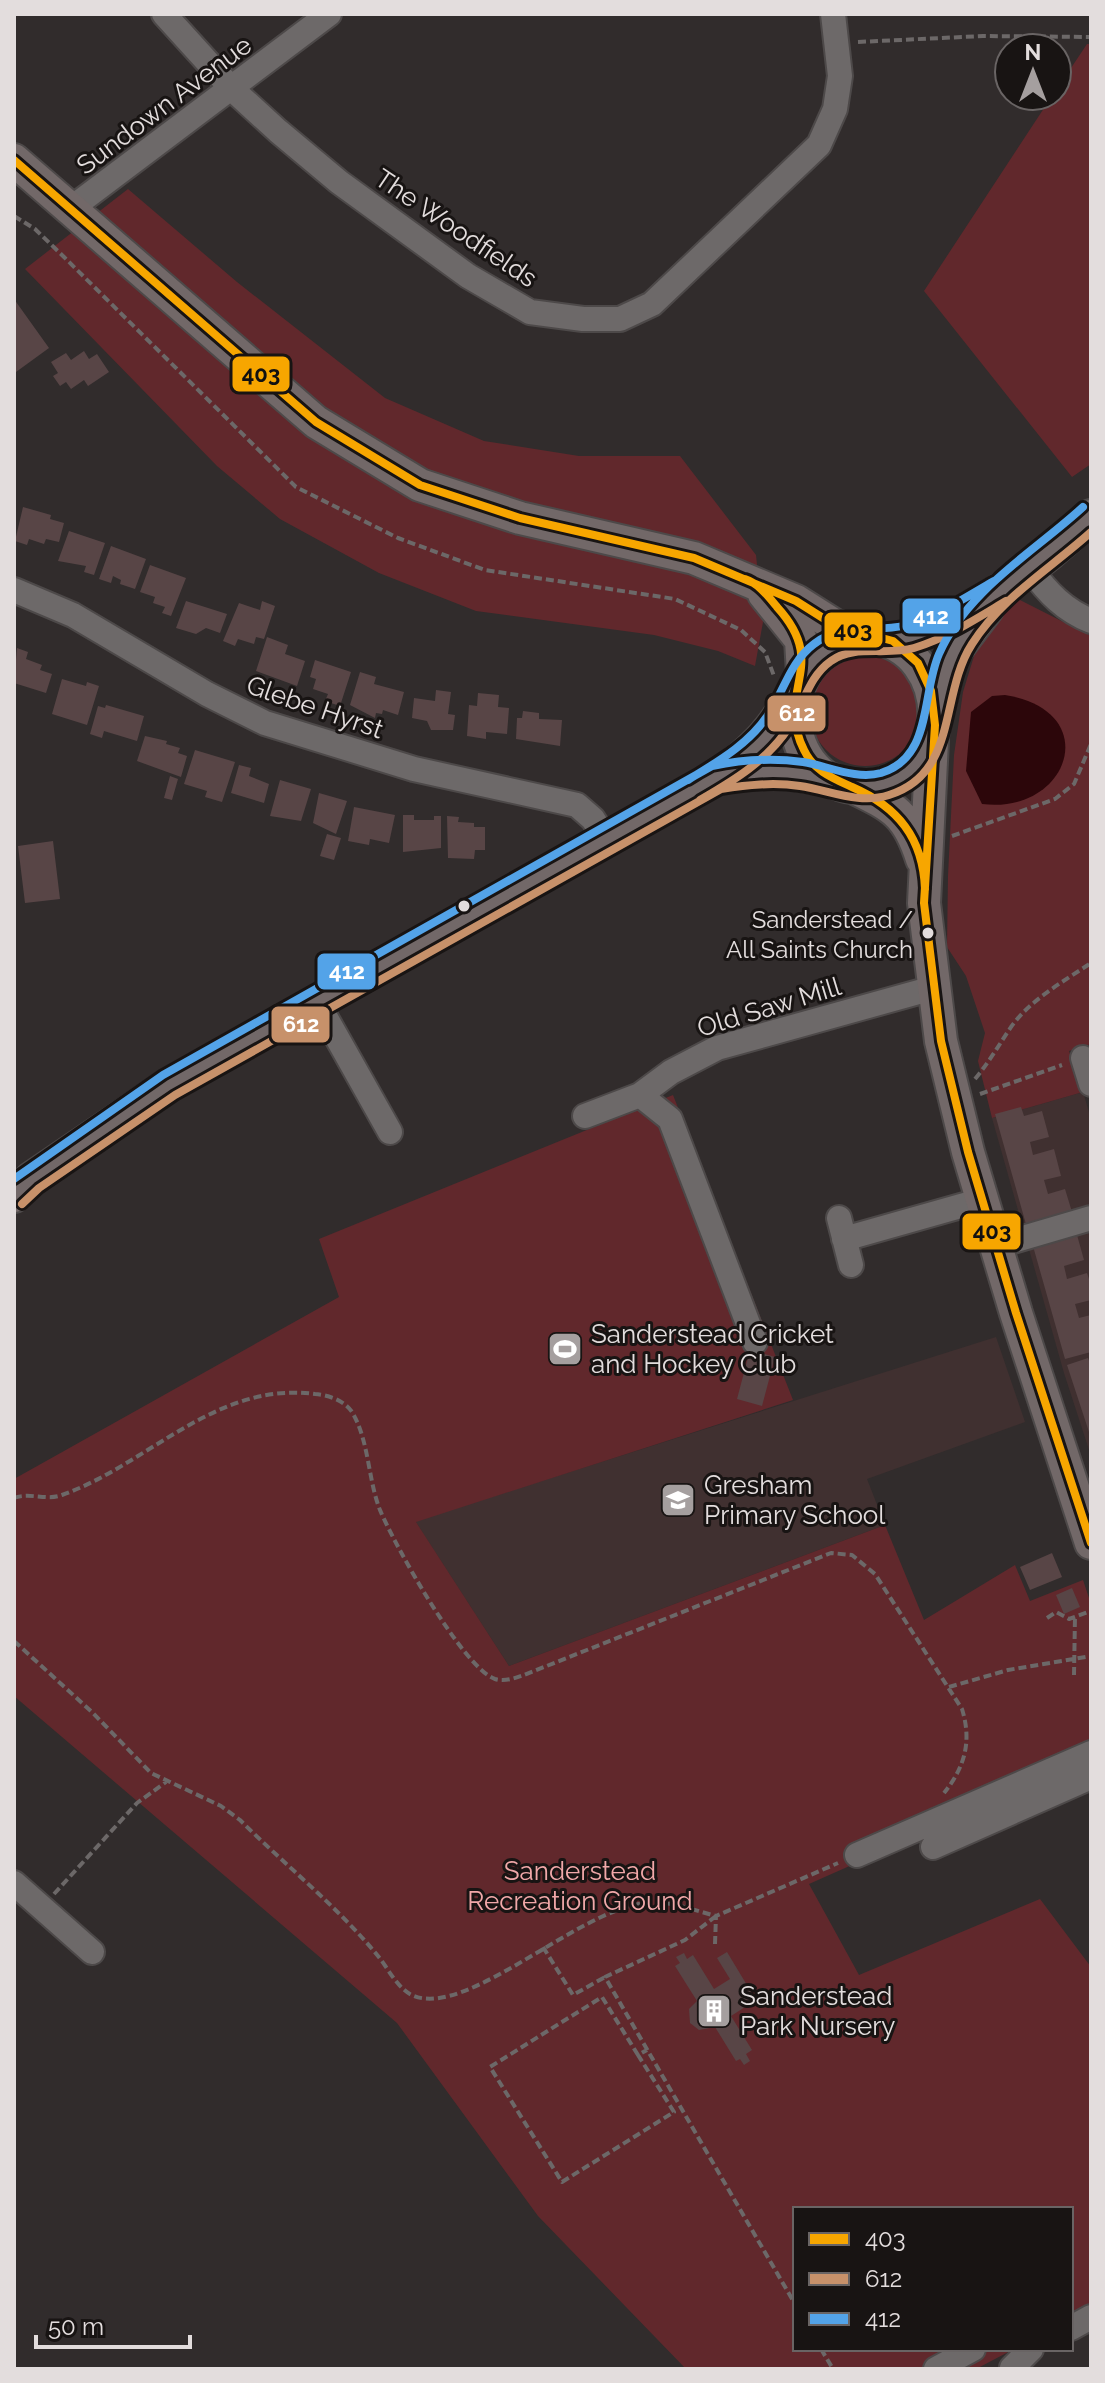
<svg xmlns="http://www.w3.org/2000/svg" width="1105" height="2383" font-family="Raleway,sans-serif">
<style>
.built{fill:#403030}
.green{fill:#61282c}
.water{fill:#2c060a}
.building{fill:#584546}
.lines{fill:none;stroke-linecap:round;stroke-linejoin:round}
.minor-casing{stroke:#4d4949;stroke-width:28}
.major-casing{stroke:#4d4949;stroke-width:36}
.path{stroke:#6c6868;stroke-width:4;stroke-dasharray:8 4;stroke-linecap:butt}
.minor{stroke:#6d6969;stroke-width:24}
.major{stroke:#726868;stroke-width:32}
.bus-1-casing{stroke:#181413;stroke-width:14}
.bus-2-casing{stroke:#181413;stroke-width:14}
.bus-3-casing{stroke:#181413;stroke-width:14}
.bus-1{stroke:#f7a600;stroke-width:8}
.bus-2{stroke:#c7916a;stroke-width:8}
.bus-3{stroke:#53a3e8;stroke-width:8}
.bus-dot{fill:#e3dddd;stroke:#181413;stroke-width:3}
.labels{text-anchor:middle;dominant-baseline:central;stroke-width:6;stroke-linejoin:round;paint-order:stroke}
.bus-label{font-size:24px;fill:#e3dddd;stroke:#181413;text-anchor:end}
.street-label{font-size:26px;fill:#e3dddd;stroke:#181413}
.poi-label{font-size:26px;fill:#e3dddd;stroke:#181413;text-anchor:start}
.park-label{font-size:26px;fill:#f1a8a9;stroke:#181413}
.line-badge{stroke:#181413;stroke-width:3}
.badge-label{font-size:22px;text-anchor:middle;font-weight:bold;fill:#fff}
.pale-badge-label{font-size:22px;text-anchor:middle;font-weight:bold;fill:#111}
</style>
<rect width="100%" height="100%" fill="#312c2c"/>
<path class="built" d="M1083,1092L1091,1119V1456L1064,1373L992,1118Z
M996,1337L1025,1422L867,1479L885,1525L509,1666L415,1521Z"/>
<path class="green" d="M1087,44H1091V464L1072,477L924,291L1052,96H1057V89Z
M128,189L237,282L385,398L484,441L579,456H680L756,555L763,622L755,666L718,651L654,635L476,611L379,573L280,519L217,466L25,269Z
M1018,599L1091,636V1044L1069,1051L1083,1092L992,1118L978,1061L985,1033L966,976L947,947L948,876L954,755L963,692L974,656L991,627Z
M810 711a55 55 0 1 1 110 0a55 55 0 1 1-110 0Z
M673,1095L793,1400L416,1522L509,1666L885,1525L924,1620L1015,1565L1030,1601L1083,1580L1091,1604V1759L809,1884L859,1975L1040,1899L1091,1967V2309L1071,2320V2209H795V2349H1014L976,2369H686L538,2216L397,2023L14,1696V1479L339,1297L319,1239Z"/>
<path class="water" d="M1005,695C1105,711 1069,815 982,804L966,771L971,712L992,696Z"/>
<path class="building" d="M14,299L49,348L16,372L14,369Z
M84,351L89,359L97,354L109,372L88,386L84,380L71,389L66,382L60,386L53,376L58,373L51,362L66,353L71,360Z
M23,507L51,515L50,519L64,523L59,542L46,539L44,544L29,539L27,545L15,541Z
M69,531L105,543L94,575L84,572L86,566L58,561Z
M111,546L146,559L135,589L120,584L121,580L113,576L111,583L99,579Z
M150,565L186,578L171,616L162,613L165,607L153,603L155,597L140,592Z
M186,601L227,614L220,633L206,628L196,634L176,628Z
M262,601L275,606L264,639L256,637L254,644L238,639L235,646L223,641L239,603L260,610Z
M267,637L288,645L285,654L305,661L297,686L256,671Z
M17,648L28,652L26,659L42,665L40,670L52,674L46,693L14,683Z
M315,660L351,672L340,706L325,701L328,694L313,689L316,679L310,677Z
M360,672L376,677L374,684L404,692L398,715L383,710L382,714L376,713L375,718L350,705Z
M62,679L86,686L87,682L99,686L87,725L52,714Z
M436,690L451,692L448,714L455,715L453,730H431L427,721L412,718L414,698L435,701Z
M478,693L499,695L498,707L509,708L507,734L486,732V739L467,736L469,705L477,706Z
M106,705L144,716L137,741L104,731L102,738L90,734L98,706L105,708Z
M523,711L539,713V719L562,720L560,746L516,739L517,718H522Z
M145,736L167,741L166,744L180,748L178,753L187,756L181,777L137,761Z
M195,750L235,762L222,802L205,797L207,791L184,784Z
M239,765L251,768L249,776L269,784L264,803L231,793Z
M170,776L178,779L172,800L164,798Z
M280,780L311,789L301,821L270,816Z
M319,793L347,801L336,834L313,823Z
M354,807L395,815L389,843L370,839L369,845L348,841Z
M403,815H414V820H434V816H441V848L403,852Z
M447,816L459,817L458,822L474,823V827H485V850H475L474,859L448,858Z
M327,834L341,838L334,860L320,856Z
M53,841L60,899L25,903L18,846Z
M1021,1107L1024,1116L1042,1111L1049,1137L1030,1142L1033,1155L1054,1149L1061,1176L1044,1180L1048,1194L1065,1189L1072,1212L1029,1235L995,1114Z
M1052,1234L1055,1241L1077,1235L1084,1260L1064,1266L1067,1279L1087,1273L1091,1285V1300L1075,1304L1079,1318L1091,1315V1352L1065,1359L1031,1239Z
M750,1350L775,1357L762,1406L737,1399Z
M1088,1358L1091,1366L1090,1435L1067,1365Z
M1052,1553L1062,1577L1030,1590L1020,1567Z
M1072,1588L1080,1607L1064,1614L1056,1595Z
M727,1952L756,2000L731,2016L752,2050L746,2054L750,2061L744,2065L740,2059L736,2061L715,2027L699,2030L690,2023L689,2009L697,2001L675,1966L680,1963L676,1957L684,1953L687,1959L693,1955L714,1989L730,1979L717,1958Z"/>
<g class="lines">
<g class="minor-casing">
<path id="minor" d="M164,14L232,89L278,131L339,182L468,276L530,312L583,319H620L652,304L819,145L835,109L840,76L833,14
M69,210L329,14
M1031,570C1048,593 1064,610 1091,621
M14,590L73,615L207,694L265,723L414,769L577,805L593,819L606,840
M317,1002L390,1132
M1083,1058L1091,1084
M640,1095L670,1119L755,1342
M585,1116L640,1095L671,1072L717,1048L933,988
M839,1218L851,1265
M844,1239L982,1200
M996,1246L1091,1218
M933,1847L1091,1777
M857,1855L1091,1753
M14,1883L92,1952
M1071,2328L1091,2317
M1012,2368L1031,2349
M936,2369L973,2349"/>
</g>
<g class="major-casing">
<path id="major" d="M14,160L316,422L420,485L520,518L694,558L796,601L834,625L873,638
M764,594L801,640L803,673
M873,638C953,649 959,782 866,788C778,793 762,640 873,638Z
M893,641C970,618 1034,572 1091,516
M937,712L950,658L987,609
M932,741L924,903L941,1041L968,1152L1016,1313L1091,1543
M720,776L777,771L833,780
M853,787C894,807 908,814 922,859
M14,1196L31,1179L169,1085L717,777C756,748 775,729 797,686"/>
</g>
<path class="path" d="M858,42L983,36L1091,37
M14,216L35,229L64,257L296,487L398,538L485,570L675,599L741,630L765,652L774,676
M952,836L1055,799L1074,784L1091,744
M975,1079C989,1062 999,1045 1011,1027C1030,1000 1064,981 1091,963
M980,1094L1062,1065
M14,1498C30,1492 46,1501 62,1495C149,1464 216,1381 315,1394C328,1395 344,1400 352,1412C369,1440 368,1480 380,1510C394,1544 463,1668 495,1679C505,1682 515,1678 524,1675L831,1553L852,1555L875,1574L962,1709C972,1741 965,1767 944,1793
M1047,1618L1056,1612L1069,1619L1091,1611
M14,1641L93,1713L151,1773L221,1806L240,1820C285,1865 337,1906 378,1956C388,1968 398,1990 414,1996C468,2017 578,1910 645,1903C669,1900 693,1910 716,1916
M1074,1675L1075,1616
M949,1687L1008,1670L1091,1656
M54,1894L137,1803L166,1782
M716,1916L685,1940L605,1977L795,2304
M715,1944L716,1916L838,1863
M543,1947L573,1995L605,1977
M638,2055L602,1997L490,2067L562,2182L674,2112L638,2055L647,2050
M821,2349L833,2369"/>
<use href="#minor" class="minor"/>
<use href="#major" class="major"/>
<g class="bus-1-casing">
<path id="bus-1" d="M14,160L316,422L420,485L520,518L694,558L796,601L834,625L893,641L918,663L931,691L935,725L924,903L941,1041L968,1152L1016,1313L1091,1543
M745,579C758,583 768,596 777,607C831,666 774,690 804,750C814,771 832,778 852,787C898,807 923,838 925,889"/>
</g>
<g class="bus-2-casing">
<path id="bus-2" d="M700,800C733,781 768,760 789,727C804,705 808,677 831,661C854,644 887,656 914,648C947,638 976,619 1006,601
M22,1204L39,1188L175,1095L721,789C747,785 773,782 800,786C829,790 859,805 889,795C959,773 939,695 972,644C1001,598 1051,568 1091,532"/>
</g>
<g class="bus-3-casing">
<path id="bus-3" d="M688,780C717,762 749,744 768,715C784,691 790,662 814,644C843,621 874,634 907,625C938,616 966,597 994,581
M14,1179L163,1075L712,766C741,760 774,758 803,762C828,766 856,780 881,773C933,757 921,695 939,654C967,590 1034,552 1083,507"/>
</g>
<use href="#bus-1" class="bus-1"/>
<use href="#bus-2" class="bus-2"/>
<use href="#bus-3" class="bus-3"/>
</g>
<defs>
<g id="stadium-square" transform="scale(1.8)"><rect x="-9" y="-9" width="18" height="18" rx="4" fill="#a59f9f" stroke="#181413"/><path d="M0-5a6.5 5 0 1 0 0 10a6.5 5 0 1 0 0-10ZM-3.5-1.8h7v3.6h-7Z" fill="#fff"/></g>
<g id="school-square" transform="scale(1.8)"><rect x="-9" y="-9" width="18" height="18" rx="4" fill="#a59f9f" stroke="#181413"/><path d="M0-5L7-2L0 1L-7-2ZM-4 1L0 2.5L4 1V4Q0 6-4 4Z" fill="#fff"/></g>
<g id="building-square" transform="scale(1.8)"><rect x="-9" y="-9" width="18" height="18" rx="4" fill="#a59f9f" stroke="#181413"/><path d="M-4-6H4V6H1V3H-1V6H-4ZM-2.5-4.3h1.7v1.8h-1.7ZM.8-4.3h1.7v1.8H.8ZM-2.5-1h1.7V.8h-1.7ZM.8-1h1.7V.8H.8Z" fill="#fff"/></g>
</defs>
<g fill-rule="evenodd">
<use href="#stadium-square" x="565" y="1349"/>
<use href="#school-square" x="678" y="1500"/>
<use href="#building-square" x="714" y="2011"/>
</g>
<g class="bus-dot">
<circle cx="464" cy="906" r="7"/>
<circle cx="928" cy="933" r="7"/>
</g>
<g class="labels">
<g class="bus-label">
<text x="913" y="919">Sanderstead /<tspan x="913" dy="30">All Saints Church</tspan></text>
</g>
<g class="street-label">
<text transform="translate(164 105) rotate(-37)">Sundown Avenue</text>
<text transform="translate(456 228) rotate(34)">The Woodfields</text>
<text transform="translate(315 707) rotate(19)">Glebe Hyrst</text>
<text transform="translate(769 1007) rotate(-17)">Old Saw Mill</text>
</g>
<g class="poi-label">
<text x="591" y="1334">Sanderstead Cricket<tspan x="591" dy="30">and Hockey Club</tspan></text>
<text x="704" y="1485">Gresham<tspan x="704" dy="30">Primary School</tspan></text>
<text x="740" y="1996">Sanderstead<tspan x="740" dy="30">Park Nursery</tspan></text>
</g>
<g class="park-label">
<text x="580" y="1871">Sanderstead<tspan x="580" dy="30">Recreation Ground</tspan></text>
</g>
</g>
<g class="line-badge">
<rect x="231" y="355" width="60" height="38" rx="8" fill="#f7a600"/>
<rect x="901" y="597" width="61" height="38" rx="8" fill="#53a3e8"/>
<rect x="823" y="611" width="61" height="38" rx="8" fill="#f7a600"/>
<rect x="766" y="694" width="61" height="39" rx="8" fill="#c7916a"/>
<rect x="316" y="952" width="61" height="39" rx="8" fill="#53a3e8"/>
<rect x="270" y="1005" width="61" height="39" rx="8" fill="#c7916a"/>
<rect x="961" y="1212" width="61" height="39" rx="8" fill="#f7a600"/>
</g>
<g class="badge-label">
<text x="931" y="624">412</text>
<text x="797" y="721">612</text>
<text x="347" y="979">412</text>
<text x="301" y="1032">612</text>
</g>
<g class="pale-badge-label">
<text x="261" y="382">403</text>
<text x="853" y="638">403</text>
<text x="992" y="1239">403</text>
</g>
<rect width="1105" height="2383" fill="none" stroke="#e3dddd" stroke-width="32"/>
<rect x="793" y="2207" width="280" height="144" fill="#181413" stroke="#696464" stroke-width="2"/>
<rect x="809" y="2233" width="40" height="12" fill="#f7a600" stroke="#696464" stroke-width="2"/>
<text x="865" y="2247" font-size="24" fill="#e3dddd">403</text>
<rect x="809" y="2273" width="40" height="12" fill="#c7916a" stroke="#696464" stroke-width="2"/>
<text x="865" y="2287" font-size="24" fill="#e3dddd">612</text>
<rect x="809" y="2313" width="40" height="12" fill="#53a3e8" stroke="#696464" stroke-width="2"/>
<text x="865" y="2327" font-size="24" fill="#e3dddd">412</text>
<g transform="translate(1033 72)"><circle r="38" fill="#181413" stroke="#696464" stroke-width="2"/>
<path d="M0-6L14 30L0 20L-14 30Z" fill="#a59f9f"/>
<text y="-12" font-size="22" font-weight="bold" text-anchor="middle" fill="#e3dddd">N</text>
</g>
<path d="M36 2335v12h154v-12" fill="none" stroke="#e3dddd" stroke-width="4"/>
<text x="48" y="2335" font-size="24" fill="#e3dddd" stroke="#181413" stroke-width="6" paint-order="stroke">50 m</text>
</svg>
